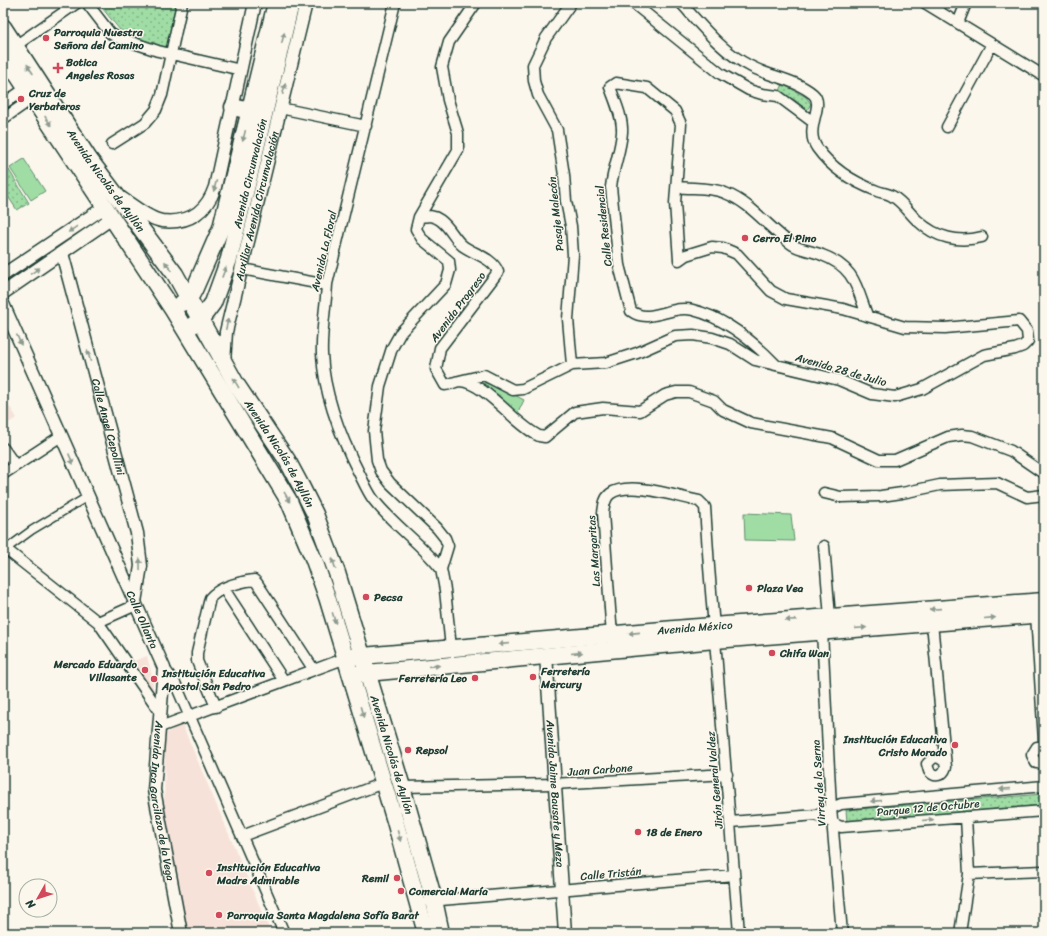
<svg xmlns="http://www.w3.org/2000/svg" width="1047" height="936" font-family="Sriracha,sans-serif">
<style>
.built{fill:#f7e2d9}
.grass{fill:url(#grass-tufts);stroke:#608d6c}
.park{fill:url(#park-dots);stroke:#608d6c}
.pitch{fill:#a0dda5;stroke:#608d6c}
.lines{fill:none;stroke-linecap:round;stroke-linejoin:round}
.pedestrian-casing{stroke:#1f3d34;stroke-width:10}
.minor-casing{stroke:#1f3d34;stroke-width:13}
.tertiary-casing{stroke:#1f3d34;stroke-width:15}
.primary-casing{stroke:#1f3d34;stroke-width:19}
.pedestrian{stroke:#fbf7ec;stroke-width:7}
.minor{stroke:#fbf7ec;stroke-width:10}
.tertiary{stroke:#fbf7ec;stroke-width:12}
.primary{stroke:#fbf7ec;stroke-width:16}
.oneway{fill:#8d9a90}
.poi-dot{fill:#d1495b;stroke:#fbf7ec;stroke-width:1.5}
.labels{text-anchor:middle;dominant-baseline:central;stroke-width:3;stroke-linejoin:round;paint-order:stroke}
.poi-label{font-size:11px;font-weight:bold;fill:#1f3d34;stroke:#fbf7ec;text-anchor:start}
.street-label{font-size:11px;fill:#1f3d34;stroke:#fbf7ec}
</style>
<defs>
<pattern id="grass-tufts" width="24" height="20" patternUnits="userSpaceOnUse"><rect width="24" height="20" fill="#a0dda5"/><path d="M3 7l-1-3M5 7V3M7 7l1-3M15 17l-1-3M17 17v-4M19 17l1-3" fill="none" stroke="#82b487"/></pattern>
<pattern id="park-dots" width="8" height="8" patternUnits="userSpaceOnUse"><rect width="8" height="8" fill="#a0dda5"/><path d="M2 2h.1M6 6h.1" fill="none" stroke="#82b487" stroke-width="1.8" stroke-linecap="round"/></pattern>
</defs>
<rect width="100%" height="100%" fill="#fbf7ec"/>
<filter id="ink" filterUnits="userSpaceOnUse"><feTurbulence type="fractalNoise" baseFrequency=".025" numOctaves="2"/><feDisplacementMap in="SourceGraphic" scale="8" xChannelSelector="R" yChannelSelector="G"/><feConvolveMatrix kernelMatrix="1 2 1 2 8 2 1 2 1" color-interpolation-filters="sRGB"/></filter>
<g filter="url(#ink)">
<path class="built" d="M10,407L17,418L3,426V411Z
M147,656L153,680V691H149L134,661Z
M182,724L271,933H183L164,825L165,734Z"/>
<path class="grass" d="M478,383H492L524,400L516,417Z"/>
<path class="park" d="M98,3H181L169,45L162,48L120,30Z
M783,84L806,97L811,104L807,110L795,100L779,93Z
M9,170L29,203L17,210L3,189V174Z
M104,214L107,220L3,287V279Z
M1044,794V805L847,822L846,810Z"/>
<path class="pitch" d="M24,159L45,191L31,200L10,168Z
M744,513L791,515L794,541L745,540Z"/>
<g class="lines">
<g class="pedestrian-casing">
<path id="pedestrian" d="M6,549L32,530L87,497"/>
</g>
<g class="minor-casing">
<path id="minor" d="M87,3L110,33L116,37L158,51L241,70
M395,3L327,284C326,307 321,330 322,354C324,396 341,438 360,475C364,483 368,492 373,499C393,525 421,543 441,569
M571,3L546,38L533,65L534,81L538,95L557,130L564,175L566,201L571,226L573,255L568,319L572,365
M633,3L721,74L749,90L762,94L778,96L813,122
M681,3C701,25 722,52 750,66C770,77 795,79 813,94C826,105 803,128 817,148C832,169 853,182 877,191C882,193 887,193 892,196C903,202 909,213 918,221C936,238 959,243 982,237
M925,3L1044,76
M958,23L966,3
M15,46L77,3
M3,104L26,88
M280,108L366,126
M3,119L33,98
M947,127L992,44
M112,144L145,123L156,110L162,95L182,3
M677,187C693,189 711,187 725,193C752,203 770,230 793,245C800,250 813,251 822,255C854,267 856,285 867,315
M419,217C428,216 433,215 440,220C450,227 454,239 463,246C474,254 493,258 498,272L440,348L436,369L445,385C450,385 455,381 460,381C486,383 514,424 539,436L545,437L575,412L603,408L640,411L665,395L676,392H689L714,401L723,410L751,423L832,438L879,460H895L948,437L962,435L972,436L1011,451L1040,471
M679,260L675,203L681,124L675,111L647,88L616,83L610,87C615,101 623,118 622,132C621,150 613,168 611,187L619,265L631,311C650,325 672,304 693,310C725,318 754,342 776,365
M242,269L327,285
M459,381L484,375L513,390L523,389L572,365L606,363L637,353L675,336L693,335L712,338L730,344L755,360L839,380L872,394L895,397L922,389L984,355L1015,349L1023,346L1028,341L1027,331L1019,321L945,328L905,327L843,309L786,299L771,291L737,254L723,248L712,247L686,255L679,260
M3,448L15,465
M3,474L61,436
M824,493L841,497L881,496L902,493L940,485L997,483L1027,497L1044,495
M824,546L830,617
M3,547L98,622L161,713
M224,589L284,681
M1036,614L1044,741
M98,622L136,605
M932,623L946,767C943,776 935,778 929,771L927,764L933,758L938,757L944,761
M822,631L831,808L842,933
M612,636L603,513C604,506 604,499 610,494C629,480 678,497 699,501L705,507L709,567L739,933
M451,648L445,590L441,569L448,546L445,538L437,528L390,483L381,471L377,460L374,431L377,409L380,386L392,348L401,332L446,284L450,270L449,261L422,239L416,229L419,217L458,150V133L448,100L442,67L449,42L476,3
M164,668L176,685L284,933
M216,707L197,661V653L210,598C220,587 239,582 254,580L257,583L314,670
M160,727L346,658
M1044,747H1037L1032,755L1036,763H1044
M402,787L553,784L727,774
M816,815L841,827L1044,811
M731,822L816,815L841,804L1044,786
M242,836L383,783
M969,874L1044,871
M429,901L734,875
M960,933L969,874L966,817"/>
</g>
<g class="tertiary-casing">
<g id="tertiary">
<path d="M121,198C133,205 148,219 162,221C189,224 207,211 215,187L255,3"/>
<path id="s1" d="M62,253L137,533L141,566L135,602"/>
<path d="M3,275L105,207"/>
<path d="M3,293L112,218"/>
<path id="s2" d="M3,304L164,668L154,790L181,933"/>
<path id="s3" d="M224,363L226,332L306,3"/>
<path id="s4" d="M546,655L565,933"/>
</g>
</g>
<g class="primary-casing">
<g id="primary">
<path id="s5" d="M3,27L89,159L175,274L236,384L287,460L302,488L315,514L337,573L402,787L434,900L441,933"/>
<path d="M3,53L173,310L289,501L314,560L327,597L395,821L426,933"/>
<path d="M233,107L250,111"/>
<path d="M182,303L189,299L194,290L221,228L276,3"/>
<path id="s6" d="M193,325L201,319L213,303L229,259L291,3"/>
<path id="s7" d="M351,657L686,628L1044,601"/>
<path d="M356,674L715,640L1044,614"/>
</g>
</g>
<use href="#pedestrian" class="pedestrian"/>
<use href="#minor" class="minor"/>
<use href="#tertiary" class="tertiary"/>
<use href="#primary" class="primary"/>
</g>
<defs><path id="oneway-solid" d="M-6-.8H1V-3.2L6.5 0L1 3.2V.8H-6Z"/></defs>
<g class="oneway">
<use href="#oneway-solid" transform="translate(283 38) rotate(-76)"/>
<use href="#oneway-solid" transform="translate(30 69) rotate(-123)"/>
<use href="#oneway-solid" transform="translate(284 89) rotate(-76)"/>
<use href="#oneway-solid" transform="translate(48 121) rotate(57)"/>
<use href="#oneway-solid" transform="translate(244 136) rotate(104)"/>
<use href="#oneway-solid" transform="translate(215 186) rotate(105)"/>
<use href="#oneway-solid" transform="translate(73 229) rotate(146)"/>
<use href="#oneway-solid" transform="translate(168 266) rotate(-127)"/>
<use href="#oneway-solid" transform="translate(35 271) rotate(-34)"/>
<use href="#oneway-solid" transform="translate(224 272) rotate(-69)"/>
<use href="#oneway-solid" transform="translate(227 324) rotate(-77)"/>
<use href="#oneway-solid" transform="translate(19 340) rotate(66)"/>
<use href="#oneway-solid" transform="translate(89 356) rotate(-105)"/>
<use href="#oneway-solid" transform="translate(236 383) rotate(-120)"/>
<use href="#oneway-solid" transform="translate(71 459) rotate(67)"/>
<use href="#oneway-solid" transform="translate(287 497) rotate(60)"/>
<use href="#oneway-solid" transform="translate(140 564) rotate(-91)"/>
<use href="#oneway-solid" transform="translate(334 564) rotate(-108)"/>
<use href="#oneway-solid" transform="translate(935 609) rotate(176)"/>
<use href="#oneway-solid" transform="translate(334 618) rotate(73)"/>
<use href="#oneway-solid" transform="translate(990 618) rotate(-5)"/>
<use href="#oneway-solid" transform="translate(791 620) rotate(176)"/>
<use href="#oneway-solid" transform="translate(861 628) rotate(-4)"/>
<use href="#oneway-solid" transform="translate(634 633) rotate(174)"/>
<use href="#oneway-solid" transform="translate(504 644) rotate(175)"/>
<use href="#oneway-solid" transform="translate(577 653) rotate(-5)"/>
<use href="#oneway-solid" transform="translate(434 666) rotate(-5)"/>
<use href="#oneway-solid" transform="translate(362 712) rotate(73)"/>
<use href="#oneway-solid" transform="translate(1005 789) rotate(176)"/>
<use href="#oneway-solid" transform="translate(876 801) rotate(175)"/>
<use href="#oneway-solid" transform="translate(928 820) rotate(-5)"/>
<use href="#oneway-solid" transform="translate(399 836) rotate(74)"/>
</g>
</g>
<g class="poi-dot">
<circle cx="46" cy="38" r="4"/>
<path d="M56 62h4v4h4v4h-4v4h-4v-4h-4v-4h4z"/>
<circle cx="21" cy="99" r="4"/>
<circle cx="745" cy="238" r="4"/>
<circle cx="749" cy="588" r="4"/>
<circle cx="366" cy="597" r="4"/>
<circle cx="772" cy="653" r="4"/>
<circle cx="145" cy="670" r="4"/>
<circle cx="533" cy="677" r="4"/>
<circle cx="475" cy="678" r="4"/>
<circle cx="154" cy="679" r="4"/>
<circle cx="955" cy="745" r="4"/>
<circle cx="408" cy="750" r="4"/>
<circle cx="638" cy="832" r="4"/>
<circle cx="209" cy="873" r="4"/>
<circle cx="397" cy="878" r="4"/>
<circle cx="401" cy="891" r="4"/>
<circle cx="219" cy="915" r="4"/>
</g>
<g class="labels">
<g class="poi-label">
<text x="54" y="32">Parroquia Nuestra<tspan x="54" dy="13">Señora del Camino</tspan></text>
<text x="66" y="62">Botica<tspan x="66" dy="13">Angeles Rosas</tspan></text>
<text x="29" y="93">Cruz de<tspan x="29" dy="13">Yerbateros</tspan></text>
<text x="753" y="238">Cerro El Pino</text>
<text x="757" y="588">Plaza Vea</text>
<text x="374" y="597">Pecsa</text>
<text x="780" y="653">Chifa Wan</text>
<text x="137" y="664" text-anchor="end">Mercado Eduardo<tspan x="137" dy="13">Villasante</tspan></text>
<text x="541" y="671">Ferretería<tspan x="541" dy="13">Mercury</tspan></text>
<text x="162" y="673">Institución Educativa<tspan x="162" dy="13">Apostol San Pedro</tspan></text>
<text x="467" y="678" text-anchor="end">Ferretería Leo</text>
<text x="947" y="739" text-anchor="end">Institución Educativa<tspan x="947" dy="13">Cristo Morado</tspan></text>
<text x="416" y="750">Repsol</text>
<text x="646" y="832">18 de Enero</text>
<text x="217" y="867">Institución Educativa<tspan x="217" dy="13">Madre Admirable</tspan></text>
<text x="389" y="878" text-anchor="end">Remil</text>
<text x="409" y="891">Comercial María</text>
<text x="227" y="915">Parroquia Santa Magdalena Sofía Barat</text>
</g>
<g class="street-label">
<text stroke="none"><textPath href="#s6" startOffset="165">Avenida Circunvalación</textPath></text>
<text stroke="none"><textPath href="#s5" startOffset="185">Avenida Nicolás de Ayllón</textPath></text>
<text stroke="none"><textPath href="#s3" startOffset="161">Auxiliar Avenida Circunvalación</textPath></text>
<text transform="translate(556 214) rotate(-96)">Pasaje Malecón</text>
<text transform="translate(604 226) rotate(-96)">Calle Residencial</text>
<text transform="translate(324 251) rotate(-77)">Avenida La Floral</text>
<text transform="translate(458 307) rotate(-53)">Avenida Progreso</text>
<text transform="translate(841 370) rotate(16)">Avenida 28 de Julio</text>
<text stroke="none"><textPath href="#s1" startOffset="180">Calle Angel Cepollini</textPath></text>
<text stroke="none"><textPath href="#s5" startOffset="509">Avenida Nicolás de Ayllón</textPath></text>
<text transform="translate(594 551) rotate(-94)">Las Margaritas</text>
<text stroke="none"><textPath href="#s2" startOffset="345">Calle Ollanta</textPath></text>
<text stroke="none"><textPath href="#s7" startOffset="345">Avenida México</textPath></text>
<text stroke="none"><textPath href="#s5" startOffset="832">Avenida Nicolás de Ayllón</textPath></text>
<text transform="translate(600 770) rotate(-4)">Juan Carbone</text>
<text transform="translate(715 780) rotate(-95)">Jirón General Valdez</text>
<text transform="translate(819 783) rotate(-94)">Virrey de la Serna</text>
<text stroke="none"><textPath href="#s4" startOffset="139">Avenida Jaime Bausate y Meza</textPath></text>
<text stroke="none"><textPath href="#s2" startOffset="532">Avenida Inca Garcilazo de la Vega</textPath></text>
<text transform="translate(928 808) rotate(-5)">Parque 12 de Octubre</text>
<text transform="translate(611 874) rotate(-5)">Calle Tristán</text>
</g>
</g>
<rect width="1047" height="936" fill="none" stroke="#fbf7ec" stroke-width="16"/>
<rect x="8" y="8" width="1031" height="920" fill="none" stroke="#1f3d34" stroke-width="1.5" filter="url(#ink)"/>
<g transform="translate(38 898) rotate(231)"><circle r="19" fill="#fbf7ec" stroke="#a3ada2"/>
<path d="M0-3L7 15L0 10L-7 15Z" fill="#d1495b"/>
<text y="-6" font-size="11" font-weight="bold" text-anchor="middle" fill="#1f3d34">N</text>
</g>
</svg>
